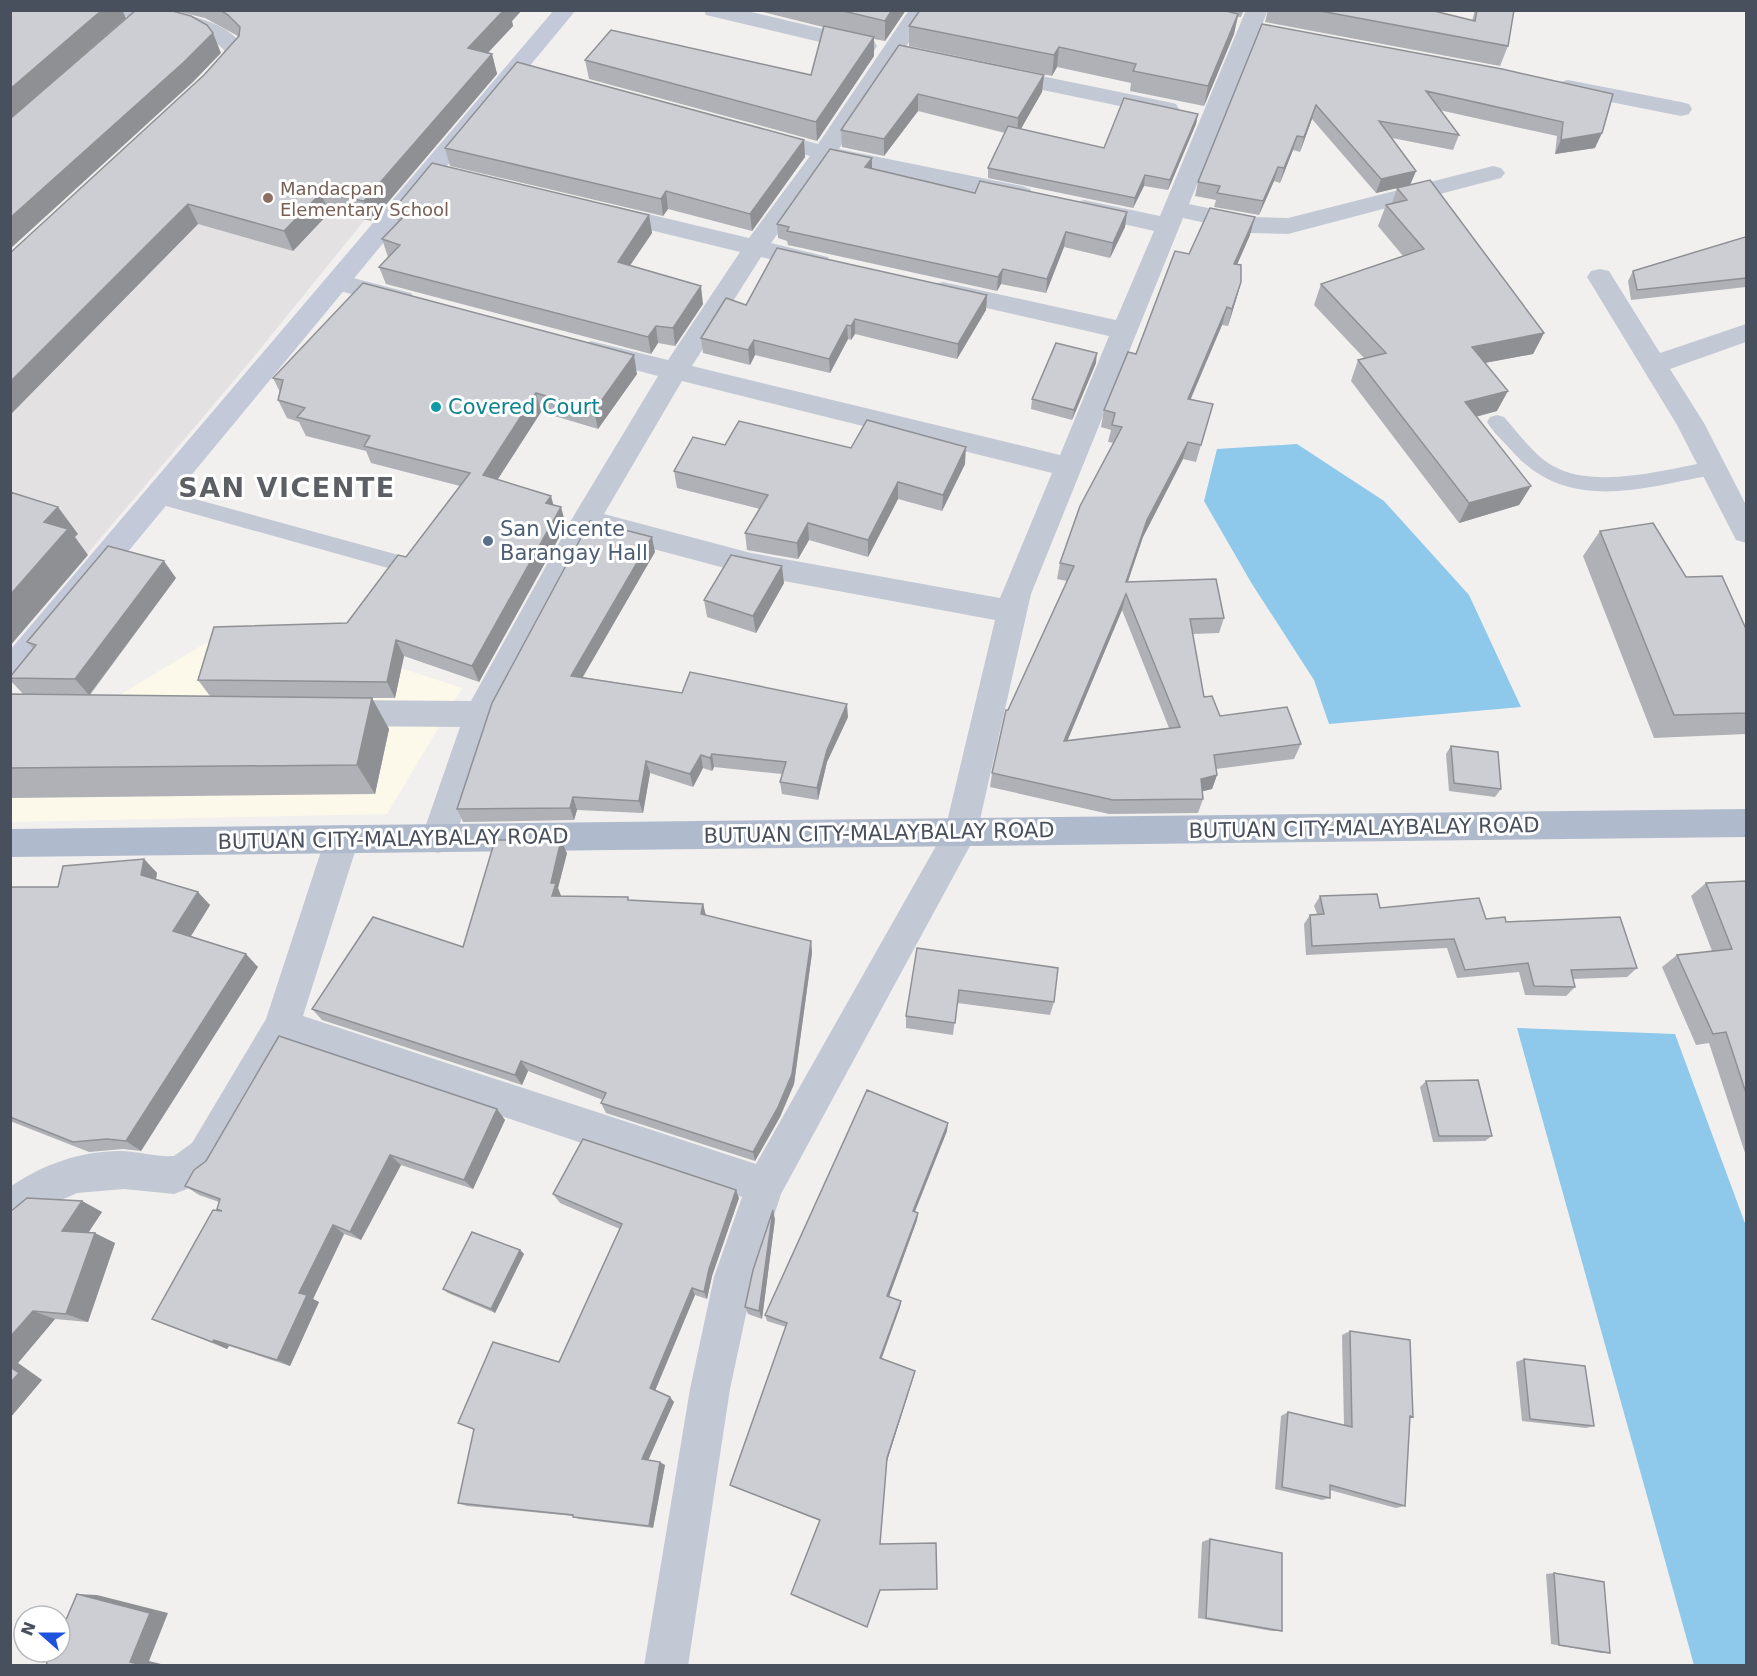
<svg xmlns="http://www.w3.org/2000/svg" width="1757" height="1676" font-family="'DejaVu Sans',sans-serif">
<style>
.commercial{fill:#fcf9ea}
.education{fill:#e3e1e2}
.water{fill:#8ec8ea}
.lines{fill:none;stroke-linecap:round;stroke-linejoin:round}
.lane{fill:#c3c9d4;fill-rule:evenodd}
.street{fill:#c3c9d4;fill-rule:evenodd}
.secondary{fill:#c3c9d8;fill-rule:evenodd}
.primary{fill:#b0bacd;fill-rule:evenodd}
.wall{fill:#afb1b6;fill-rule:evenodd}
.shaded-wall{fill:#8f9094}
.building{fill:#ccced4;stroke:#8f9094;stroke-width:1.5;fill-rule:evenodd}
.education-dot{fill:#8d6e63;stroke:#fff;stroke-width:2}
.culture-dot{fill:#0f9aa8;stroke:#fff;stroke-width:2}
.service-dot{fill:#5c6f8a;stroke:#fff;stroke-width:2}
.labels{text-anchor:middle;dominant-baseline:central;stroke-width:6;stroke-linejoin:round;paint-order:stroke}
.far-education-label{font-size:18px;fill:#785e54;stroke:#fff;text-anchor:start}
.culture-label{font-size:21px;fill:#0d838f;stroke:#fff;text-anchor:start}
.service-label{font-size:21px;fill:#4e5e75;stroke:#fff;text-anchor:start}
.street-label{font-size:21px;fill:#484f5d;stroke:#fff}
.district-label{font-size:27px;font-weight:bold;letter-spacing:1.5px;fill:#5c5f64;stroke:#fff}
</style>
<rect width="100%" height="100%" fill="#f2f0ef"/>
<path class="commercial" d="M206,643L348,651L462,688L387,814L11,822L10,707L98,708Z"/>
<path class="education" d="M337,18L495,59L248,364L11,644V337Z"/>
<path class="water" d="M1297,444L1384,501L1469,595L1521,707L1329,724L1314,680L1252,584L1204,501L1217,449Z
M1517,1028L1675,1034L1746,1226V1665H1694Z"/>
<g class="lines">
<path class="lane" d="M1497,415L1504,417C1519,434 1534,455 1553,466C1596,490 1667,469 1713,461L1720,463L1723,468L1720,473L1713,475C1641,488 1567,514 1511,450C1503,441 1493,432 1487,422L1490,417Z
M155,488L395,554L402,556L406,562L402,568L395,570L148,501L145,496L148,491Z"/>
<path class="street" d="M117,10C158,10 220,11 246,49L242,61L220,85H204L201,80L223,55L224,50C203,26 149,22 119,15Z
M704,10H743L874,41L877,46L874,51L866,53L706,15Z
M909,10H930L839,149L1022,186L1030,189L1034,194L1030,199L1022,202L830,161L771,243L828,257L831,263L828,269L819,271L761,257L692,366L1060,455L1109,336L943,298L934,296L930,290L934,284L943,282L1116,320L1154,231L1075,213L1072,208L1075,203L1084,200L1160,216L1246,10H1268L1189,204L1251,217L1288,218L1493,166L1501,168L1505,173L1501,178L1288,234L1251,233L1183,218L1031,594L977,833L781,1194L754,1277L730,1389L688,1666H644L690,1389L714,1277L742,1197L290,1045L218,1169L200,1184L174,1194L124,1189L77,1193L48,1206L24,1226L10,1231V1187C43,1164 83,1150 123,1151C141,1152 157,1157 174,1156L192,1143L266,1019L325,839L330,829L342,825L354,829L359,839L303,1016L756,1164L945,830L995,620L751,575L593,533L495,715L455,839L450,849L438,853L426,849L421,839L460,727L336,726L325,722L320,713L325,704L336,700L471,701L576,512L658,376L582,356L578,350L582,344L591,341L668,360L740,252L597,217L594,212L597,207L606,204L749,238L810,156L754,141L750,136L754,131L762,129L818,144ZM682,381L1052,473L1000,598L751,553L604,514Z
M998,67L1168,102L1176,104L1179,109L1176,114L1168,116L990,79L987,74L990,69Z
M1568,80L1681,102L1689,104L1692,109L1689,114L1681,116L1560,92L1557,87L1560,82Z
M1600,269L1609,271L1660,353L1746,324V342L1670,369L1704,423L1746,505V543L1736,540L1677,425L1587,277L1591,271Z
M338,274L411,293L415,299L411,305L402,308L329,288L325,282L329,276Z"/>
<path class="secondary" d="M554,10H576L21,681L10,684V650Z"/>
<path class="primary" d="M1746,809V837L10,857V829Z"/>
</g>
<path class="wall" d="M171,10H522L512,21L513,26L488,53L492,54L497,74L372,221L329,213L293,251L198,224L10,415L204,75L238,37L236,35L205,18Z
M755,10H906L885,41L874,39V56L817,141L589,79L585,60L811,75L823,27Z
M920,10H1244L1241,17H1238L1234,34L1204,106L1130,91L1131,83L1057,67L1052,76L909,46V26Z
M1268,10H1430L1472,21L1475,10H1514L1508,46L1500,66L1265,22Z
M1262,24L1502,69L1595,148L1555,154L1557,136L1439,110L1459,135L1453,150L1392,138L1416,171L1410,185L1376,193L1312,119L1300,152L1293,150L1280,183L1274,181L1259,215L1214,207L1216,200L1195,196L1198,182Z
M899,45L1044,75L1042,92L1020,129L1104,148L1198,114L1196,124L1168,190L1144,186L1133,208L988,178V168L1005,133L918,111L884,156L842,147L841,130Z
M804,140L805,157L752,231L668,209L663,216L450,166L445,148Z
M872,158V168L975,193L1127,212L1125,227L1110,258L1064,247L1046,293L1001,284L997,291L788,245L787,241L778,238L777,224Z
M1397,188L1544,333L1533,354L1485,363L1497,411L1476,417L1531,486L1519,505L1459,523L1351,381L1358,360L1364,358L1314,305L1321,284L1403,256L1378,226L1386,205L1392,203Z
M394,209L649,215L652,233L630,265L703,304L675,346L658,343L651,354L386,284L379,267L388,257L382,239L398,222Z
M1250,235L1237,264L1241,282L1228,326L1222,325L1191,399L1213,404L1196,462L1183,459L1143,537L1128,582L1224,618L1219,633L1193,634L1204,697L1220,716L1301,744L1294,759L1216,769L1217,775L1212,789L1202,791L1203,799L1198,813L1109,814L990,787L992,773L1008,710L1067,581L1057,579L1060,563L1114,443L1108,442L1111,430L1101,427L1104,410L1136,354L1189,254ZM1122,610L1169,728L1067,741Z
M1746,238V287L1631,300L1628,281L1633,271Z
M987,295L986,310L957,359L855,334L851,340L848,339L830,373L755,355L750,365L703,353L701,338L746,305Z
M1096,363L1072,420L1031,409L1032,399Z
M637,374L598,429L541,412L497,480L553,505L566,525L479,682L404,656L395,698H372L389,729L375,794L10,798V694L24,695L10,680V677L33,648L27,642L176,578L90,695L210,696L198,680L347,623L406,557L460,486L371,463L366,451L306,436L299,422L287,418L278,400L280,392L273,378Z
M725,445L851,448L965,464L942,511L898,499L868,557L809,540L798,559L747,550L745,533L760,509L677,488L674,471Z
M1600,531L1686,577L1746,629V734L1654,738L1583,556Z
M655,552L582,677L682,693L848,717L827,762L818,800L782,794L780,782L782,774L714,767L712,771L703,768L693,787L650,773L643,813L577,810L574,820L463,822L457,809Z
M784,583L756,633L707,617L704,600Z
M1451,746L1501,789L1495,797L1449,791L1446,754Z
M567,853L558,888L561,896L703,904L706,916L811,941L812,953L794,1084L780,1117L755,1161L606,1113L601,1103L603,1100L528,1071L522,1085L322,1020L312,1009L463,947Z
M144,859L157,873L156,880L210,905L191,936L258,967L141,1151L123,1149L89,1152L10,1121V887H58Z
M1746,881V1156L1709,1043L1696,1045L1662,967L1677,955L1712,951L1691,896L1706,883Z
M1320,896L1380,908L1506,922L1637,968L1627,977L1573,979L1575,987L1566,996L1525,995L1519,972L1457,978L1447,948L1306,955L1304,924L1310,915L1317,914L1314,906Z
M917,948L1054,1002L1050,1015L957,1003L953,1035L906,1028V1016Z
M1426,1081L1492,1136L1485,1141L1433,1142L1420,1087Z
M497,1109L505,1120L473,1189L401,1165L361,1240L344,1234L313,1299L319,1302L290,1366L229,1346L227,1349L152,1319L220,1211L219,1202L199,1195L185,1186Z
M947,1131L915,1212L918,1213L917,1220L889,1297L901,1301L900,1307L882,1358L914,1375L887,1461L880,1544L937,1589L880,1590L820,1521L733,1487L730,1485L786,1327L767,1321L765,1315Z
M553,1194L739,1198L712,1276L707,1299L695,1295L655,1391L674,1402L648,1460L665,1465L653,1528L579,1519L573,1516L467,1506L458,1503L474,1430L458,1423L559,1362L620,1229L560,1203Z
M82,1201L102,1212L88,1232L115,1243L88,1322L55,1319L18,1363L42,1380L10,1418V1212Z
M775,1219L762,1319L748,1314L745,1307Z
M520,1250L524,1254L495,1313L448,1293L443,1289Z
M1350,1331L1413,1417L1410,1418L1405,1506L1396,1508L1330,1490V1498L1322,1500L1275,1489L1281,1416L1288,1412L1344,1425L1342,1335Z
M1524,1359L1594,1426L1586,1428L1522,1421L1516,1362Z
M1210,1539L1282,1631H1272L1198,1618L1202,1542Z
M1554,1573L1610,1653H1601L1551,1644L1546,1574Z"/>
<path class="shaded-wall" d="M102,10H122L126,18L10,119V89Z
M504,10H522L512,21L513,26L473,68L468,48Z
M892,10H906L885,41V21Z
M1238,14L1234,34L1204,106L1208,86Z
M213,33L221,53L193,82L10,249V218Z
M874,37V56L817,141L816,122Z
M1059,47L1057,67L1052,76L1054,55Z
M492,54L497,74L372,221L364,201Z
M1044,75L1042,92L1017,136L1018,118Z
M918,94V111L884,156V139Z
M1316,105L1312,119L1300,152L1304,137Z
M1198,114L1196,124L1168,190L1170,180Z
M1602,133L1595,148L1555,154L1561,140Z
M1297,136L1293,150L1280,183L1284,168Z
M804,140L805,157L752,231L750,214Z
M872,158V172L865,167Z
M1278,167L1274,181L1259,215L1263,201Z
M1416,171L1410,185L1376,193L1381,179Z
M1145,175L1144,186L1133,208L1135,198Z
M666,191L668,209L663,216L661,199Z
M321,193L329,213L293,251L284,231Z
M188,204L198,224L10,415V382Z
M1127,212L1125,227L1110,258L1113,243Z
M649,215L652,233L621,279L618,262Z
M1255,217L1250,235L1230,281L1234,264Z
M1066,232L1064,247L1046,293L1047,279Z
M1003,269L1001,284L997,291L998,277Z
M1241,282L1236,300L1228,326L1232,309Z
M701,286L703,304L675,346L673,328Z
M987,295L986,310L957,359L958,344Z
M1227,307L1222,325L1183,416L1188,399Z
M855,319V334L851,340V326Z
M847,325L848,339L830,373L829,359Z
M656,326L658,343L651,354L648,337Z
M1544,333L1533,354L1462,367L1472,347Z
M754,340L755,355L750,365L748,350Z
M1097,353L1096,363L1072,420L1074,410Z
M634,355L637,374L598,429L594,411Z
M1508,391L1497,411L1455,422L1465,402Z
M536,393L541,412L489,493L483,475Z
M1188,442L1183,459L1143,537L1122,598L1126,582L1147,520Z
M966,447L965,464L942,511L943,495Z
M898,482V499L868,557V540Z
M1531,486L1519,505L1459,523L1469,503Z
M551,496L556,514L546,503Z
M58,507L78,534L75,537L88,555L10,646V595L44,522Z
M561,507L566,525L479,682L472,666Z
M808,523L809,540L798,559L797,543Z
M652,537L655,552L576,689L571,676Z
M164,561L176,578L89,695L75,679Z
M782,566L784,583L756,633L753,616Z
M1126,594L1122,610L1061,756L1064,741Z
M396,640L404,656L395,698L387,682Z
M372,698L389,729L375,794L357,765Z
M847,704L848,717L827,762L818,800L817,788L827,750Z
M712,754L714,767L712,771L710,758Z
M701,755L703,768L693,787L690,774Z
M646,761L650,773L643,813L639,801Z
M1217,775L1212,789L1196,793L1201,779Z
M573,797L577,810L574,820L570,808Z
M561,840L567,853L558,888L561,896H552L551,883Z
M144,859L157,873L154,889L141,875Z
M198,892L210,905L186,944L173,931Z
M703,904L706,916L701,914Z
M811,941L812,953L794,1084L780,1117L755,1161L753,1152Z
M246,954L258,967L141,1151L126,1141Z
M521,1061L528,1071L522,1085L515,1075Z
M497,1109L505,1120L473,1189L464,1180Z
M948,1123L947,1131L912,1218L913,1211Z
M390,1155L401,1165L361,1240L350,1232Z
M736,1190L739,1198L712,1276L707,1299L704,1292L709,1269Z
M82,1201L102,1212L83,1241L62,1231Z
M773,1210L775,1219L762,1319L759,1311Z
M918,1213L917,1220L887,1302V1296Z
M333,1225L344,1234L313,1299L319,1302L290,1366L277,1360L299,1293Z
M95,1233L115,1243L88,1322L66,1314Z
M520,1250L524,1254L495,1313L491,1309Z
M692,1288L695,1295L654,1393L650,1388Z
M901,1301L900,1307L880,1362V1358Z
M33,1311L55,1319L18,1363L42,1380L10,1418V1337Z
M214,1340L229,1346L227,1349L212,1342Z
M915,1371L914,1375L887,1461V1458Z
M670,1397L674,1402L647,1463L642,1459Z
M660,1462L665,1465L653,1528L649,1526Z
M77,1594L97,1595L168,1613L149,1661L165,1665H142L130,1662Z"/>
<path class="building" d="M10,10H102L10,89Z
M136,10H169L191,16L207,25L213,33L184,62L10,218V119Z
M220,10H504L468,48L492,54L364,201L321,193L284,231L188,204L10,382V253L204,75L239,36L240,27L228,15Z
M839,10H892L885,21Z
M920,10H1222L1238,14L1208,86L1133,71L1136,64L1059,47L1054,55L909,26Z
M1315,10H1430L1475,21L1477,10H1514L1508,46Z
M1262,24L1502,69L1613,94L1602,133L1561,140L1563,122L1426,91L1459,135L1379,121L1416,171L1381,179L1316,105L1304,137L1297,136L1284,168L1278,167L1263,201L1217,193L1220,186L1198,182Z
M824,26L874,37L816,122L585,60L611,30L811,75Z
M899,45L1044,75L1018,118L918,94L884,139L841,130Z
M517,62L804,140L750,214L666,191L661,199L445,148Z
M1124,98L1198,114L1170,180L1145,175L1135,198L988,168L1008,126L1104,148Z
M830,149L872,158L865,167L975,193L980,181L1127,212L1113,243L1066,232L1047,279L1003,269L998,277L787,231L789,227L777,224Z
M432,163L649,215L618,262L701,286L673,328L656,326L648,337L379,267L400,245L382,239L408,212L394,209Z
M1430,180L1544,333L1472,347L1508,391L1465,402L1531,486L1469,503L1358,360L1386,353L1321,284L1424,249L1386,205L1407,200L1397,188Z
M1210,208L1255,217L1234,264L1241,265V282L1232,309L1227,307L1188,399L1213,404L1201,445L1188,442L1147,520L1126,582L1216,579L1224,618L1190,619L1204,697L1212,696L1220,716L1287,707L1301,744L1214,755L1217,775L1201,779L1203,799L1113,800L992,773L1006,710H1008L1074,566L1060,563L1080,506L1122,427L1112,425L1115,413L1104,410L1128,352L1136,354L1175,251L1189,254ZM1126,594L1180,727L1064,741Z
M1745,237L1746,238V278L1637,290L1633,271Z
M777,248L987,295L958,344L855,319L851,326L847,325L829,359L754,340L748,350L701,338L726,298L746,305Z
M363,283L634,355L594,411L536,393L483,475L551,496L546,503L561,507L472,666L396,640L387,682L198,680L214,627L347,623L398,555L406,557L470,473L364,446L370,436L297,417L305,408L278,400L283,380L273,378Z
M1056,343L1097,353L1074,410L1032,399Z
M867,420L966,447L943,495L898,482L868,540L808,523L797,543L745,533L768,495L674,471L693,437L725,445L739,421L851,448Z
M10,492L58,507L44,522L68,529L10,595Z
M590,521L652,537L571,676L682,693L690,672L847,704L827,750L817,788L780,782L786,762L712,754L710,758L701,755L690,774L646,761L639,801L573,797L570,808L457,809L492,703Z
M1653,523L1686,577L1722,576L1746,629V713L1674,715L1600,531Z
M108,546L164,561L75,679L10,678V677L36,645L27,642Z
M731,555L782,566L753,616L704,600Z
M10,694L372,698L357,765L10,768Z
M1451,746L1498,752L1501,789L1454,783Z
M495,840H561L551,883H556L552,896L628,897V900L703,904L701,914L811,941L792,1074L778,1107L753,1152L601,1103L606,1093L521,1061L515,1075L312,1009L373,917L463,947Z
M144,859L141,875L198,892L173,931L246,954L126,1141L107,1139L73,1142L10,1117V887H58L63,866Z
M1746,881V1093L1726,1032L1713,1034L1677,955L1732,949L1706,883Z
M1377,894L1380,908L1479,898L1486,919L1505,917L1506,922L1620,917L1637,968L1571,970L1575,987L1534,986L1528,963L1465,970L1454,939L1312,946L1310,915L1324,914L1320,896Z
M917,948L1058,968L1054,1002L959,990L955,1023L906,1016Z
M279,1036L497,1109L464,1180L390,1155L350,1232L333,1225L299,1293L307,1295L277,1360L214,1340L212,1342L152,1319L213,1210L222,1211L217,1209L220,1199L185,1186L194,1170L206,1161Z
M1478,1080L1492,1136H1439L1426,1081Z
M867,1090L948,1123L913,1211L918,1213L887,1296L901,1301L880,1358L915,1371L887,1458L880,1544L936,1543L937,1589L880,1590L867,1627L791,1594L820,1520L730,1485L787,1323L765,1315Z
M583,1139L736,1190L709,1269L704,1292L692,1288L650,1388L670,1397L642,1459L660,1462L649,1526L573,1517V1515L458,1503L474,1429L458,1423L493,1342L559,1362L622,1224L553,1194Z
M27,1198L82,1201L62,1231L95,1233L66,1314L33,1311L10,1337V1212Z
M773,1210L759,1311L745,1307L753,1270Z
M472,1232L520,1250L491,1309L443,1289Z
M1350,1331L1410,1340L1413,1417L1410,1416L1405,1506L1330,1485V1498L1282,1487L1288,1412L1352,1427Z
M1524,1359L1585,1366L1594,1426L1530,1419Z
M10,1367L19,1373L10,1383Z
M1210,1539L1282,1553V1631L1206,1618Z
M1554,1573L1604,1582L1610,1653L1559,1645Z
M77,1594L150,1613L130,1662L142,1665H46L52,1652H60V1634Z"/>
<circle class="education-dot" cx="268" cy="198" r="6"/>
<circle class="culture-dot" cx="436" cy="407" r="6"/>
<circle class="service-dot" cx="488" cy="541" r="6"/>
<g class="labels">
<g class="far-education-label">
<text x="280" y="188">Mandacpan<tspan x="280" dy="21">Elementary School</tspan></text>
</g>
<g class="culture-label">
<text x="448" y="407">Covered Court</text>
</g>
<g class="service-label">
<text x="500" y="529">San Vicente<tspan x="500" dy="24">Barangay Hall</tspan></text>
</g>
<g class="street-label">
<text transform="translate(1364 828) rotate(-1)">BUTUAN CITY-MALAYBALAY ROAD</text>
<text transform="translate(879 833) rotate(-1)">BUTUAN CITY-MALAYBALAY ROAD</text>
<text transform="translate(393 839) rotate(-1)">BUTUAN CITY-MALAYBALAY ROAD</text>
</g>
<g class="district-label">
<text x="287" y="487">SAN VICENTE</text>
</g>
</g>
<rect width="1757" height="1676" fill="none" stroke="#484f5d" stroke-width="24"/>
<g transform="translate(42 1634) rotate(291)"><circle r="28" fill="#ffffff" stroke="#b6b9be" stroke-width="1.5"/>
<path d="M0-4.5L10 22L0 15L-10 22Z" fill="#1e53de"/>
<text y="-9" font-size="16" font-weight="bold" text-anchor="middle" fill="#484f5d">N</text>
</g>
</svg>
